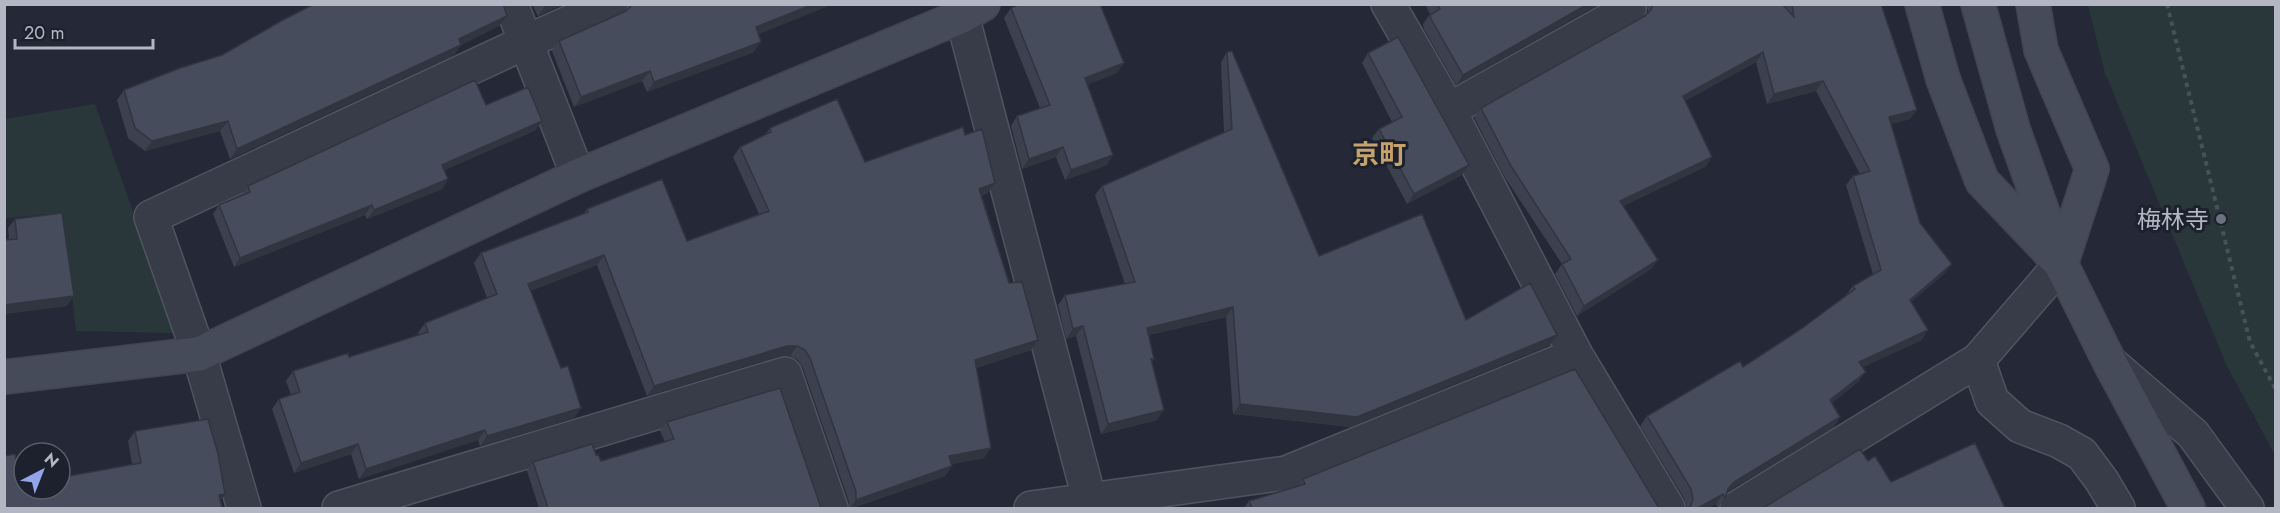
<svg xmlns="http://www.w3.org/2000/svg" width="2280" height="513" font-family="Jost,'Noto Sans JP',sans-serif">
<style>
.green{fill:#29373b}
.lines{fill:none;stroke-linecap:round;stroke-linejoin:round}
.street-casing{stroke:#505460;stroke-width:36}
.secondary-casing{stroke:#414551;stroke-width:36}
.path{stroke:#465258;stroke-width:4;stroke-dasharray:4.5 4.5;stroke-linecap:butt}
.street{stroke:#383c48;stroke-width:33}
.secondary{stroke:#464b5a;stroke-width:33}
.wall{fill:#3c414f}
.shaded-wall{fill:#313540}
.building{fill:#464c5c;stroke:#313540;stroke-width:1.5}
.worship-dot{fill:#6b7280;stroke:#1d212d;stroke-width:2}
.labels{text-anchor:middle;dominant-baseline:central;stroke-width:6;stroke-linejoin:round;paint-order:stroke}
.poi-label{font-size:24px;fill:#b3b7c4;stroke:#1d212d;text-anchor:end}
.quarter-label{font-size:27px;font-weight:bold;fill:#c6a26c;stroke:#1d212d}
</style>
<rect width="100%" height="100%" fill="#252937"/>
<path class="green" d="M2088,5H2275V455L2227,366L2105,73Z
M95,104L176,333L76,331L63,213L5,218V119Z"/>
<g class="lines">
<g class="street-casing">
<path id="street" d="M511,4L578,176
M959,4L1090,502
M1388,4L1449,110L1576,355L1668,508
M1449,110L1629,9L1627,4
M1978,360L1992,401L2020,426L2059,441L2082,454L2102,481L2118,508
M2112,364L2193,434L2247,508
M244,508L199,354L151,217L526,42L611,4
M339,508L785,374L831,508
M1031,508L1286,473L1576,355
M1737,508L1978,360L2061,264"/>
</g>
<g class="secondary-casing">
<path id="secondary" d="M1922,4L1943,79L1982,181L2061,264L2092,169L2041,50L2033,4
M1978,4L2013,129L2061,264L2110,363L2188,508
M4,377L199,354L578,176L962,16L983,4"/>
</g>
<path class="path" d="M2167,4L2250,342L2276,390"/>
<use href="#street" class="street"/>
<use href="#secondary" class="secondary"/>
</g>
<path class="wall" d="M532,4H564L538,16Z
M629,4H833L758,34L754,52L647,92L642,81L574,107L552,51L559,41L626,11L629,9Z
M1425,4H1599L1456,85L1424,29L1423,24L1430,14Z
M1646,4H1782L1784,7V4H1881L1910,119L1891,124L1920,223L1945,273L1911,302L1922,340L1863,367L1859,381L1832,403L1834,427L1727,492L1725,498L1718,508L1716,504L1708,508H1687L1684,498L1640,426L1647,416L1743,367L1801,329L1846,295L1853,286L1873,274L1846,185L1853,176L1860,174L1816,91L1767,104L1756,62L1685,101L1712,157L1705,167L1623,206L1658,260L1651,269L1577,316L1555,274L1562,264L1504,176L1474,117L1481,108L1646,14L1648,11Z
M1011,8L1117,73L1088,84L1107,165L1065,180L1056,157L1022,169L1011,126L1017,116L1040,108L1004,18Z
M507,16L499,26L461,45L454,55L230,159L220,131L145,151L128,138L117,100L124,90L222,55Z
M1227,52L1319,256L1466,320L1550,345L1350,427L1233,414L1226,317L1149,335L1154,359L1152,361L1157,420L1101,434L1076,336L1066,339L1058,305L1065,295L1125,284L1095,195L1102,186L1224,132L1221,62Z
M1368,53L1462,175L1407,204L1372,138L1379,129L1392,122L1362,63Z
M486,105L536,130L444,170L448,179L442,189L367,219L365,215L234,267L213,214L219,205L242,195L248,186Z
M770,128L865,162L988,193L982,196L1031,350L976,368L984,458L952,464V466L945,476L852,508H849V502L803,368L798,360L790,356H780L647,396L597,265L530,291L561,368L581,408L574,418L480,446L478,440L359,479L351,454L294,473L272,409L279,399L291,395L286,381L293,371L349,357L419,335L418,333L425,323L487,298L474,263L481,253L583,214L587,209L687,241L759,214L733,157L740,147L765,135Z
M15,219L67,306L4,314V240H9L8,228Z
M667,422L820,505L822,508H539L527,471L533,462L596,455L601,461L665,442L660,431Z
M135,431L225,494L220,501L4,508L16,460L68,476L132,464L128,441Z
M1303,479L1659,508H1244L1249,501L1298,486Z"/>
<path class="shaded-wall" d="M548,4H564L538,16L545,6Z
M814,4H833L749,38L756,27Z
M1588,4H1599L1456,85L1463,75Z
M507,16L499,26L452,49L459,39Z
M761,42L754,52L647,92L654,82Z
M461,45L454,55L230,159L237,149Z
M1763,52L1756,62L1676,106L1683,96Z
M1124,63L1117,73L1079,88L1085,78Z
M650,71L642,81L574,107L581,97Z
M1823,81L1816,91L1767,104L1774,94Z
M1917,110L1910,119L1882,126L1889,117Z
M228,121L220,131L145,151L152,141Z
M542,121L536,130L436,174L442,165Z
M1063,147L1056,157L1022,169L1029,159Z
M1113,155L1107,165L1065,180L1071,170Z
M1712,157L1705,167L1613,211L1620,201Z
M1469,165L1462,175L1407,204L1414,194Z
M448,179L442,189L367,219L374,210Z
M995,183L988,193L972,199L979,189Z
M372,205L365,215L234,267L240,258Z
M604,255L597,265L521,294L528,284Z
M1658,260L1651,269L1577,316L1584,306Z
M1952,264L1945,273L1903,309L1910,300Z
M74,296L67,306L4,314V305Z
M1233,307L1226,317L1140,337L1147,328Z
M1083,326L1076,336L1066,339L1073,329Z
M1928,330L1922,340L1852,372L1859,362Z
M1557,335L1550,345L1350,427L1233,414L1240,404Z
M1038,340L1031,350L968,370L975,360Z
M787,346H797L790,356H780L647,396L654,386Z
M1866,372L1859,381L1823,410L1830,400Z
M581,408L574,418L480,446L487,436Z
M1164,410L1157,420L1101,434L1108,424Z
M1840,417L1834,427L1727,492L1728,489L1734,482Z
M485,430L478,440L359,479L366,469Z
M358,444L351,454L294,473L301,463Z
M991,448L984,458L942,466L949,456Z
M952,466L945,476L850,508L856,500Z
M225,494L218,504L219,495Z
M1723,494L1716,504L1708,508H1698Z"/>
<path class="building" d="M314,4H503L507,16L459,39L461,45L237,149L228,121L152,141L135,128L124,90L180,68L222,55L281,21Z
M633,4H814L756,27L761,42L654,82L650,71L581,97L559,41L626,11Z
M1020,4H1100L1124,63L1085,78L1113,155L1071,170L1063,147L1029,159L1017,116L1050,105L1011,8Z
M1437,4H1588L1463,75L1431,19L1430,15L1440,9Z
M1653,4H1782L1794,17L1792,4H1881L1917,110L1889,117L1920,223L1952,264L1910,300L1928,330L1859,362L1866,372L1830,400L1840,417L1734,482L1728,489L1725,498L1723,494L1698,508H1690L1693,499L1691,489L1647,416L1740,361L1743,367L1801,329L1855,289L1853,286L1881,270L1853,176L1870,171L1823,81L1774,94L1763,52L1683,96L1712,157L1620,201L1658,260L1584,306L1562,264L1571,259L1511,166L1481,108L1645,16L1651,10Z
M1398,37L1469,165L1414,194L1379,129L1402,117L1368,53Z
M1232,51L1319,256L1422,214L1466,320L1530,283L1557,335L1357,417L1240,404L1233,307L1147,328L1154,359H1151L1164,410L1108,424L1083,326L1073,329L1065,295L1135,282L1102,186L1232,129L1227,52Z
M475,80L486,105L528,87L542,121L442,165L448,179L374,210L372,205L240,258L219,205L250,192L248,186Z
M837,99L865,162L963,127L965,135L982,129L995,183L979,189L1009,283L1022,282L1038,340L975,360L991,448L949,456L952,466L856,500V492L810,358L805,350L797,346H787L654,386L604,255L528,284L561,368L568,366L581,408L487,436L485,430L366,469L358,444L301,463L279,399L300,392L293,371L348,353L349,357L428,332L425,323L497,294L481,253L588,212L587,209L662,179L687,241L769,211L740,147L771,132L770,128Z
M62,213L74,296L4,305V240L17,239L15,219Z
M1575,369L1659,508H1252L1249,501L1305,484L1303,479Z
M780,388L820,505L822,508H548L533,462L592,444L596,455L598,454L601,461L674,439L667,422Z
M208,419L218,454L225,494L219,495L222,508H4V456L15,454L16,460L24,459V489H60V453L65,452L68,476L141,463L135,431Z
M1975,443L2005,508H1763L1860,449L1868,461L1875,456L1891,482Z"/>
<circle class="worship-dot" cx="2221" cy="219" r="6"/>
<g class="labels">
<g class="poi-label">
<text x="2209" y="219">梅林寺</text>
</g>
<g class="quarter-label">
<text x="1379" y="154">京町</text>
</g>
</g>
<rect width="2280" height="513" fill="none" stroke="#b3b7c4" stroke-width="12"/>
<g transform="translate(42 471) rotate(42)"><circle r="28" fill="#1d212d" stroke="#595d69" stroke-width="1.5"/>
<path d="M0-4.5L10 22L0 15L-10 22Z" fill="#92a5ea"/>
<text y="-9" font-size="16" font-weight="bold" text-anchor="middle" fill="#b3b7c4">N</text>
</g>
<path d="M15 39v9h138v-9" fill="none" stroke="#b3b7c4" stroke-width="3"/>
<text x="24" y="39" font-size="18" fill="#b3b7c4" stroke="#1d212d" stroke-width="4.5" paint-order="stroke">20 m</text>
</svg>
